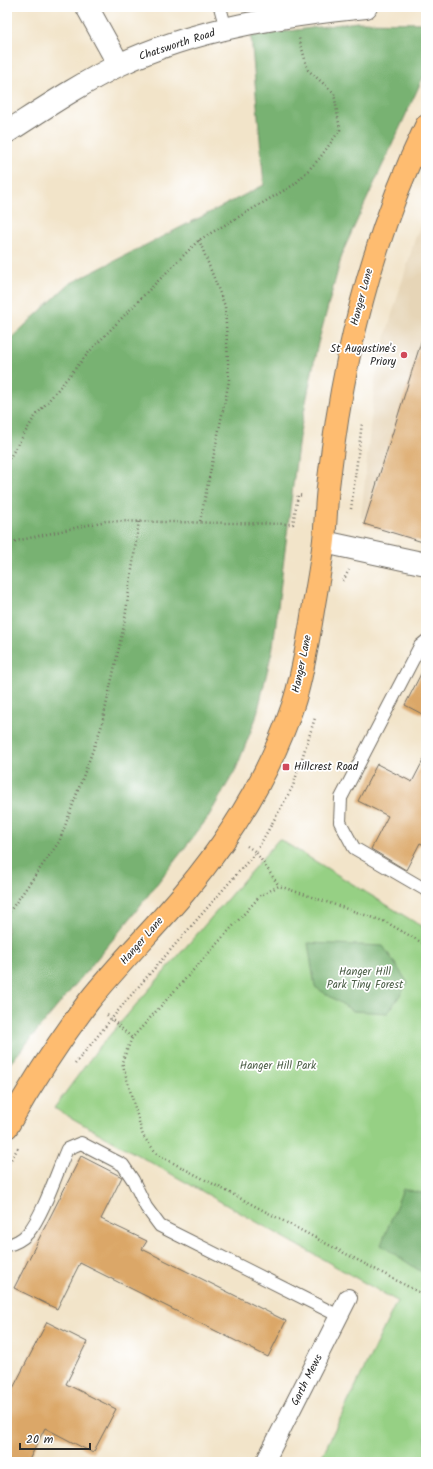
<svg xmlns="http://www.w3.org/2000/svg" width="433" height="1469" font-family="Kalam,sans-serif">
<style>
.built{fill:#e6d5b7}
.green{fill:#96d084;stroke:#607e58}
.forest{fill:#78b272;stroke:#526e4e}
.building{fill:#dba768}
.lines{fill:none;stroke-linecap:round;stroke-linejoin:round}
.service-casing{stroke:#716c62;stroke-width:14}
.pedestrian-casing{stroke:#716c62;stroke-width:20}
.minor-casing{stroke:#716c62;stroke-width:24}
.trunk-casing{stroke:#716c62;stroke-width:24}
.path{stroke:#716c62;stroke-width:2.5;stroke-dasharray:1 3;stroke-linecap:butt}
.service{stroke:#fff;stroke-width:12}
.pedestrian{stroke:#fff;stroke-width:18}
.minor{stroke:#fff;stroke-width:22}
.trunk{stroke:#febc70;stroke-width:22}
.poi-dot{fill:#d1495b;stroke:#fff;stroke-width:1.5}
.labels{text-anchor:middle;dominant-baseline:central;stroke-width:3.5;stroke-linejoin:round;paint-order:stroke}
.street-label{font-size:11px;fill:#2b2b2b;stroke:#fff}
.poi-label{font-size:11px;fill:#2b2b2b;stroke:#fff;text-anchor:end}
.park-label{font-size:11px;fill:#4b5d46;stroke:#fff}
</style>
<rect width="100%" height="100%" fill="#fff"/>
<filter id="ink" filterUnits="userSpaceOnUse"><feTurbulence type="fractalNoise" baseFrequency=".025" numOctaves="2"/><feDisplacementMap in="SourceGraphic" scale="8" xChannelSelector="R" yChannelSelector="G"/><feConvolveMatrix kernelMatrix="1 2 1 2 8 2 1 2 1" color-interpolation-filters="sRGB"/></filter>
<filter id="wash" filterUnits="userSpaceOnUse"><feTurbulence type="fractalNoise" baseFrequency=".012" numOctaves="4" result="noise"/><feDisplacementMap in="SourceGraphic" scale="16" xChannelSelector="R" yChannelSelector="G"/><feGaussianBlur stdDeviation="0.9" result="paint"/><feColorMatrix in="noise" values="0 0 0 0 0 0 0 0 0 0 0 0 0 0 0 0 0 1.4 0 .05"/><feComposite in="paint" operator="in"/></filter>
<g filter="url(#wash)">
<rect width="100%" height="100%" fill="#f2e4c9"/>
<path class="built" d="M426,212V537L361,518L375,380L387,331L415,239Z"/>
<path class="green" d="M279,839L426,929V1462H319L397,1301L54,1108L96,1051Z"/>
<path class="forest" d="M357,22L426,23V71L343,251L317,347L299,437L273,647L256,718L236,769L207,819L129,920L7,1067V342L69,284L264,185L251,36Z
M308,943L383,946L408,983L388,1013L353,1011L315,987Z
M403,1189L426,1194V1275L381,1245Z"/>
<g id="blocks">
<path class="building" d="M422,339L426,340V543L364,524Z
M426,664V716L405,705Z
M426,755V846L420,843L406,870L371,849L388,816L358,801L377,764L412,782Z
M81,1156L122,1177L101,1219L147,1241L142,1249L286,1321L268,1357L80,1263L57,1309L14,1288Z
M47,1322L87,1342L66,1384L116,1409L93,1453L45,1428L28,1462H7V1400Z"/>
</g>
</g>
<g filter="url(#ink)">
<use href="#blocks" fill-opacity="0" stroke="#716c62" stroke-width="1"/>
<g class="lines">
<g class="service-casing">
<path id="service" d="M220,7L226,29
M426,641L420,646L341,798L340,822L354,848L426,890
M7,1245C14,1244 23,1239 28,1233C43,1215 57,1172 67,1149L81,1143L123,1165L133,1180L146,1207L160,1226L339,1316"/>
</g>
<g class="pedestrian-casing">
<path id="pedestrian" d="M265,1462L348,1298"/>
</g>
<g class="minor-casing">
<path id="minor" d="M87,7L119,65
M7,132C43,109 80,84 119,65C193,29 285,15 366,7
M324,542L426,564"/>
</g>
<g class="trunk-casing">
<path id="trunk" d="M7,1127C32,1083 59,1041 89,1001C119,963 154,929 185,892C231,837 270,773 293,705C302,678 306,651 311,623C315,596 321,568 324,540C326,520 326,500 329,479C343,357 372,237 426,126"/>
</g>
<path class="path" d="M199,240L225,306L229,381L200,522
M7,462L34,418L90,351L148,291L199,240L295,184L319,159L340,130L334,93L308,70L299,38
M351,509L362,423
M7,543L106,521L293,524L298,495L304,496
M343,581L349,570
M247,846L256,852L279,886
M7,915L59,842L101,728L124,625L139,521
M426,945L386,922L279,886L261,895L132,1038L122,1062L143,1136L158,1155L426,1296
M107,1015L132,1038
M75,1064L126,1001L256,852L293,786L315,718
M7,1166L18,1148"/>
<use href="#service" class="service"/>
<use href="#pedestrian" class="pedestrian"/>
<use href="#minor" class="minor"/>
<use href="#trunk" class="trunk"/>
</g>
</g>
<g class="poi-dot">
<circle cx="404" cy="355" r="4"/>
<rect x="282" y="763" width="8" height="8" rx="2"/>
</g>
<g class="labels">
<g class="street-label">
<text transform="translate(177 45) rotate(-18)">Chatsworth Road</text>
<text transform="translate(362 297) rotate(-75)">Hanger Lane</text>
<text transform="translate(302 664) rotate(-78)">Hanger Lane</text>
<text transform="translate(142 941) rotate(-49)">Hanger Lane</text>
<text transform="translate(307 1380) rotate(-63)">Garth Mews</text>
</g>
<g class="poi-label">
<text x="396" y="349">St Augustine's<tspan x="396" dy="13">Priory</tspan></text>
<text x="294" y="767" text-anchor="start">Hillcrest Road</text>
</g>
<g class="park-label">
<text x="365" y="972">Hanger Hill<tspan x="365" dy="13">Park Tiny Forest</tspan></text>
<text x="278" y="1066">Hanger Hill Park</text>
</g>
</g>
<rect width="433" height="1469" fill="none" stroke="#fff" stroke-width="24"/>
<path d="M20 1443v6h70v-6" fill="none" stroke="#2b2b2b" stroke-width="2"/>
<text x="26" y="1443" font-size="12" fill="#2b2b2b" stroke="#ffffff" stroke-width="3" paint-order="stroke">20 m</text>
</svg>
